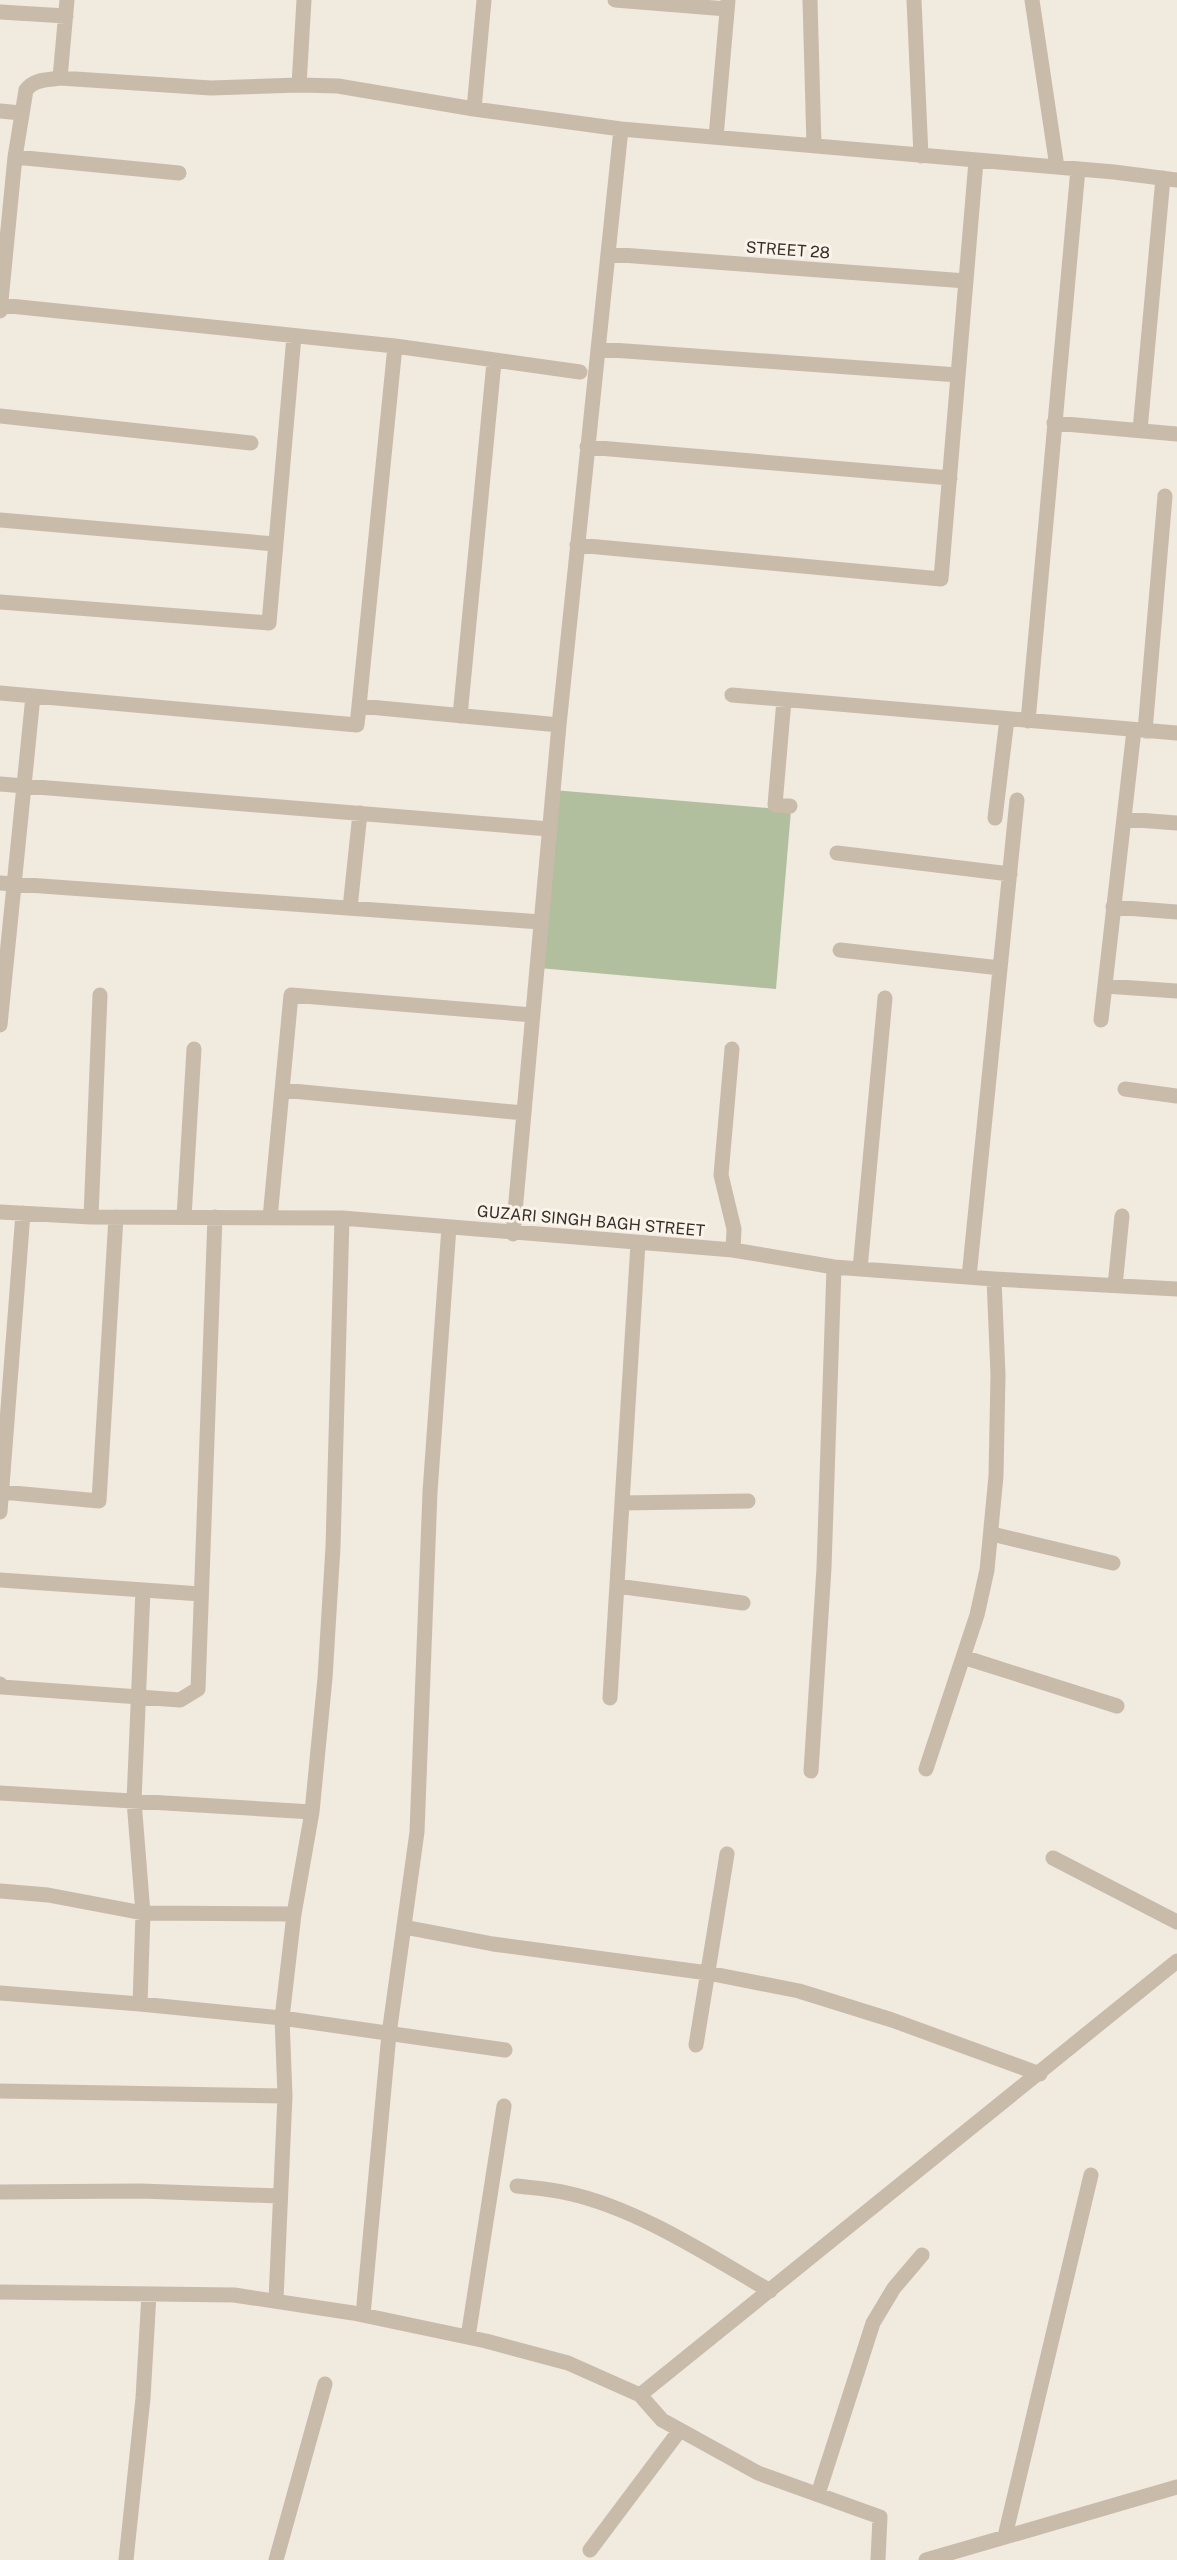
<svg xmlns="http://www.w3.org/2000/svg" width="1177" height="2560" font-family="'Public Sans',sans-serif">
<style>
.green{fill:#b1bf9e}
.lines{fill:none;stroke-linecap:round;stroke-linejoin:round}
.minor{stroke:#c9bbaa;stroke-width:15}
.labels{text-anchor:middle;dominant-baseline:central;stroke-width:6;stroke-linejoin:round;paint-order:stroke}
.street-label{font-size:16px;fill:#362e29;stroke:#f9f3ea}
</style>
<rect width="100%" height="100%" fill="#f1eade"/>
<path class="green" d="M553,790L791,810L776,989L539,968Z"/>
<g class="lines">
<path class="minor" d="M615,0L727,9
M810,0L814,146
M914,0L921,156
M1032,0L1057,167
M0,12L66,16
M60,78L67,0
M299,85L304,0
M474,109L484,0
M0,111L21,113
M716,137L728,0
M15,157L179,173
M608,254L966,281
M0,305L395,346L580,372
M0,311L15,157L26,90C34,79 47,80 60,78L211,88L299,85L338,86L474,109L621,129L1114,172L1177,180
M598,349L958,375
M0,416L251,443
M1054,423L1177,434
M1140,430L1163,178
M587,447L950,478
M0,520L275,544
M577,545L941,579L976,161
M0,602L269,623L294,336
M0,693L357,725L359,706L559,725
M732,695L1177,733
M784,700L775,805L790,806
M359,706L395,346
M460,716L494,362
M1028,721L1078,169
M1145,731L1165,496
M0,784L549,829
M995,818L1007,719
M1124,819L1177,823
M837,853L1010,874
M0,883L541,922
M1113,907L1177,912
M350,908L360,813
M840,950L1000,968
M1105,986L1177,991
M1101,1020L1134,730
M0,1025L33,696
M732,1049L721,1175L734,1229L733,1250
M1125,1089L1177,1096
M282,1090L524,1113
M0,1212L91,1217L342,1218L733,1250L834,1267L994,1279L1177,1289
M91,1217L100,995
M184,1217L194,1049
M270,1218L291,995L533,1015
M513,1234L559,725L621,129
M860,1269L885,998
M969,1277L1017,800
M1115,1286L1122,1216
M2,1492L99,1501L116,1217
M622,1503L748,1501
M0,1512L23,1213
M992,1534L1113,1563
M0,1580L201,1594
M617,1586L743,1603
M963,1657L1117,1706
M0,1684L2,1687L180,1700L198,1689L215,1217
M610,1698L638,1243
M926,1769L977,1615L987,1570L996,1476L998,1375L994,1279
M811,1771L824,1568L834,1267
M0,1793L312,1812
M1053,1858L1177,1922
M0,1891L48,1895L143,1913L294,1914
M404,1927L493,1944L708,1973L799,1991L892,2020L1040,2074
M0,1993L140,2004L282,2018L505,2050
M140,2004L143,1913L134,1801L143,1590
M696,2045L727,1854
M0,2091L285,2096
M517,2186C534,2188 551,2189 567,2193C637,2208 708,2255 770,2291
M0,2192L141,2191L279,2196
M0,2292L234,2295L353,2313L486,2341L568,2363L640,2395L662,2420L758,2473L880,2517L878,2560
M276,2300L285,2096L282,2018L294,1914L312,1812L325,1678L333,1547L342,1218
M363,2315L389,2034L417,1832L430,1492L449,1227
M468,2337L504,2106
M640,2395L1177,1961
M818,2494L873,2323L894,2288L922,2255
M1005,2536L1091,2175
M590,2550L680,2430
M126,2560L143,2398L149,2294
M276,2560L325,2384
M926,2560L1177,2487"/>
</g>
<g class="labels">
<g class="street-label">
<text transform="translate(788 250) rotate(4)">STREET 28</text>
<text transform="translate(591 1221) rotate(5)">GUZARI SINGH BAGH STREET</text>
</g>
</g>
</svg>
